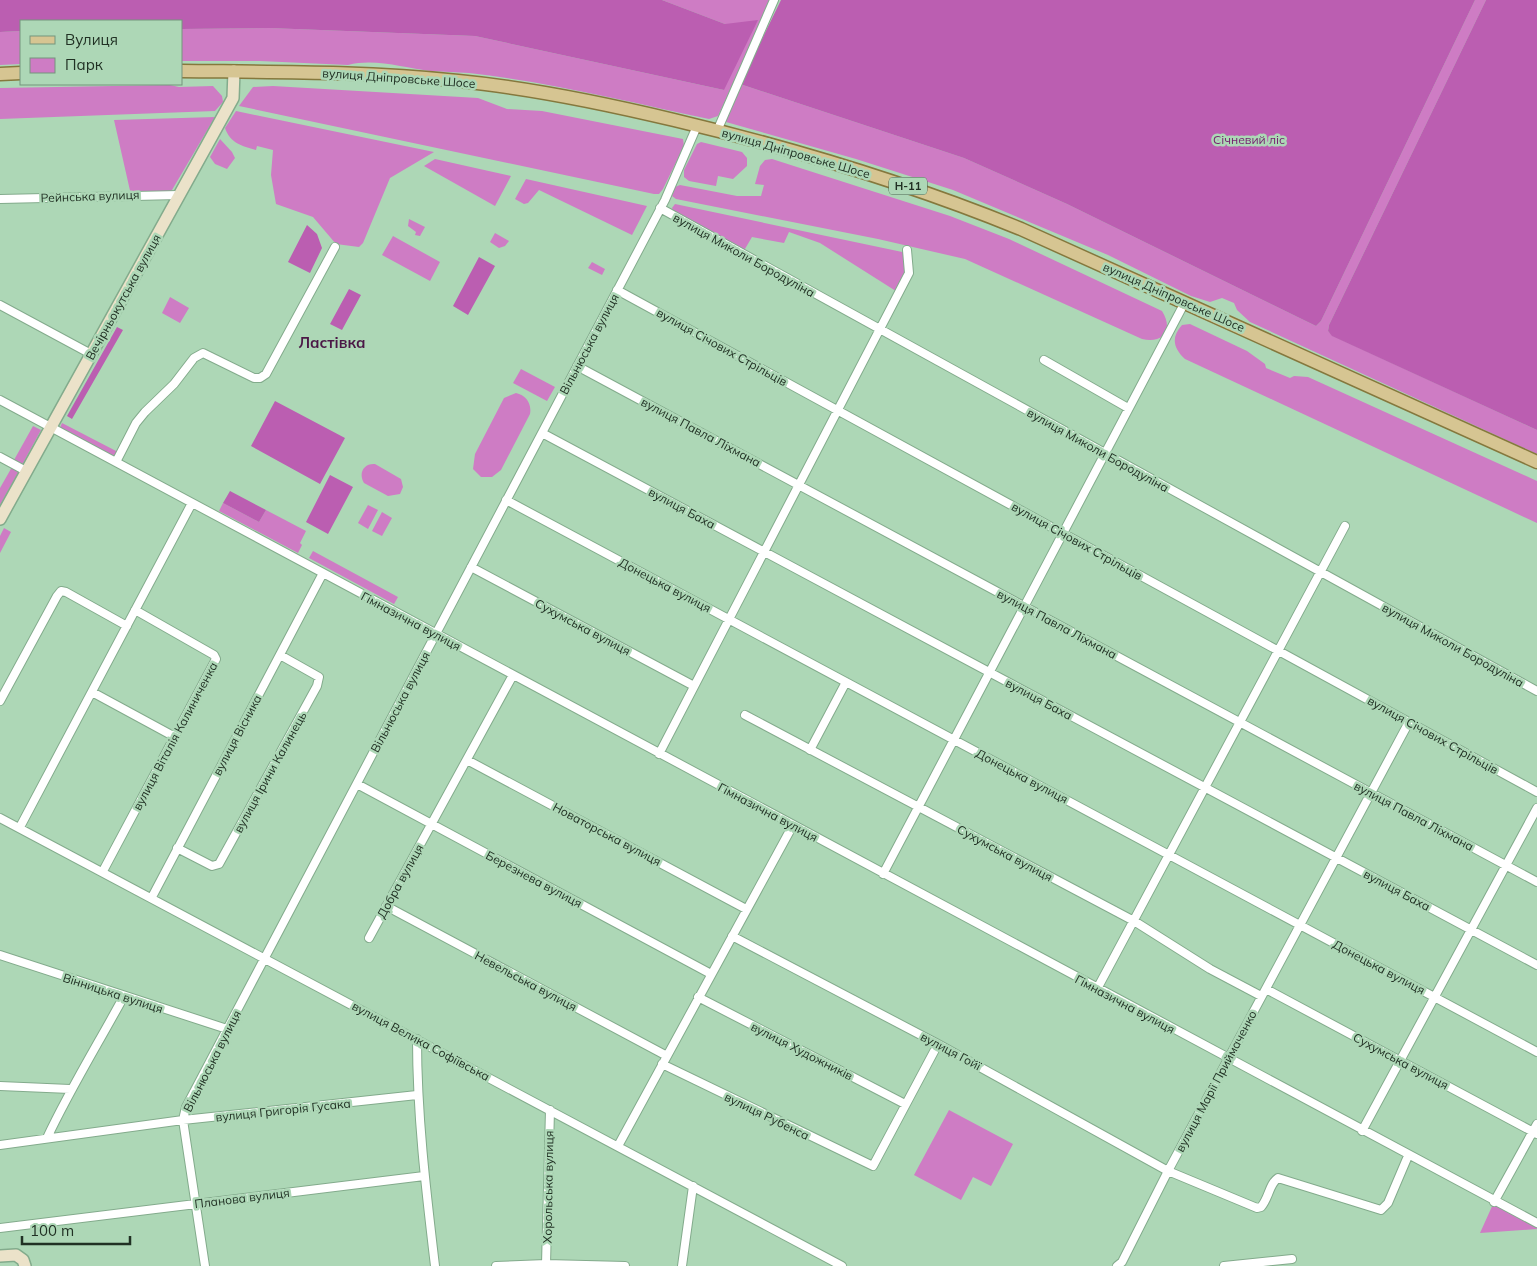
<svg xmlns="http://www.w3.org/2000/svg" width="1537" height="1266" font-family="Mulish,sans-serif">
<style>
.green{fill:#ce7cc4}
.forest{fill:#bb5eb1}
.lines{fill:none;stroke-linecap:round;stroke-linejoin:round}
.street-casing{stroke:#83ab8c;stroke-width:10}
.secondary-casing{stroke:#83ab8c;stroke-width:14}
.primary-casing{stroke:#85783d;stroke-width:15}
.street{stroke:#fff;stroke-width:8}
.secondary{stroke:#ebe2c9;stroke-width:11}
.primary{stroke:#d6c592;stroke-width:12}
.labels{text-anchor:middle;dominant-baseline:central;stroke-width:5;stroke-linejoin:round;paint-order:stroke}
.shield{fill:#add7b6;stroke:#4b6350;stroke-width:1}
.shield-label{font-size:11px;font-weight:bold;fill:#213124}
.street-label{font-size:12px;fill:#213124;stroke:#add7b6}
.park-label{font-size:12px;fill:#731e6d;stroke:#add7b6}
.quarter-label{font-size:15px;font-weight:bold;fill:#4b1846;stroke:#add7b6}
</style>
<rect width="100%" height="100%" fill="#add7b6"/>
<path class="green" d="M662,0H772L718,116L709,119C630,102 550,82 469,73C456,72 444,72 431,71C404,68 375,58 348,65L260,61H181V29L269,28L475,36L724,90L725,24Z
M1475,0H1486L1329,325L1328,331L1333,336L1537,430V454L1250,322L1237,310L1234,303L1222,298L1210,302L1191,296L1108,255L953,190L856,159L726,122L725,118L740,84L964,158L1067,204L1316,326L1321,321Z
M21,31V64L0,65V32Z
M170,85L179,87L213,86L222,96L223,102L215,111L0,119V88Z
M273,86L478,98L507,109L542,111L683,139L684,146L663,189L659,194H654L239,106L253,87Z
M236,111L434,152L390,178L363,243L359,247L336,244L313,217L276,204L271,175L273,150L257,146L256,150C242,146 230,143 225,128Z
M215,117L172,190L167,194L131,195L114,120Z
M220,139L232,152L235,158L227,169L215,164L210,157Z
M701,142L742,152L747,158V166L733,179L718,176L716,186L689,181L684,177V170L697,144Z
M435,159L511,176L495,206L424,166Z
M772,159L950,216L1009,239L1162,311C1174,330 1163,344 1142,339L965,259L878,239L676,199L672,196L675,187L680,185L737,196H761L764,185L755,184L760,166L765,160Z
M526,179L647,206L632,235L539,190L528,203L524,204L515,199Z
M675,204L907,253L909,273L899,293L820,243L789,232L784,243L752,237L742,254L675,216L672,208Z
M409,219L425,227L420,236L415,235L416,232L408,226Z
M495,233L509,241L505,246L499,248L490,242Z
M393,236L440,262L430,281L382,255Z
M592,262L605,269L602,275L588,268Z
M170,297L189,308L180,323L162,313Z
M1190,324L1247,351L1265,364L1266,368L1290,378L1294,376L1308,377L1537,481V523L1185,359C1173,348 1171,337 1182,325Z
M521,369L555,387L547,401L513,383Z
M516,393C526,395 532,404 530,414L501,470L492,477H481L473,469L475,454L504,398Z
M62,423L118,452L115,458L60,428Z
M33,426L41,430L22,465L14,460Z
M375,464L401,479L403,487L400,494L388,496L364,483C358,473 364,463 375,464Z
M12,467L19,471L0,505V488Z
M223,503L259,522L266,510L306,531L300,543L302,545L298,553L219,511Z
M368,505L378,510L368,529L358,523Z
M382,512L392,518L382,536L372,531Z
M4,528L11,532L0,553V536Z
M313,551L398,597L394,604L309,558Z
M949,1110L1013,1144L991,1186L973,1177L961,1200L914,1175Z
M1494,1202L1537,1225V1229L1480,1233Z"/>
<path class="forest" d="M0,0H662L725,24L758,20L724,90L475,36L269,28L181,29V21H21V31L0,32Z
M781,0H1475L1321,321L1316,326L1067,204L964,158L740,84Z
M1486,0H1537V430L1332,336L1328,331L1329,325Z
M307,225L317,234L322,248L310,273L288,262Z
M479,257L495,266L468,315L453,306Z
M349,289L361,295L342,330L330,324Z
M117,327L123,330L72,419L67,416Z
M275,401L345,438L320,484L251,446Z
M330,475L353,487L328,534L306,522Z
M230,491L266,510L259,522L223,503Z"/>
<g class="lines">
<g class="street-casing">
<path id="street" d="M717,131L774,0
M0,199L179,195
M660,208L1537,691
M617,290L1537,792
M0,305L91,354
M1044,360L1128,408
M577,366L1537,882
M0,400L1537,1223
M542,433L1537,965
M0,457L26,471
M116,462L136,423L145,412L174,384L194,358L203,353L254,378H260L266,374L335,247
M506,500L1537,1052
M471,567L694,686
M92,692L175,737
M0,701L57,596L61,591L66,592L127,626
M745,715L1134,921L1210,969L1261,996
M810,750L846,682
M659,754L909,273L907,250
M467,760L746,909
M357,784L711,974
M0,818L842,1266
M20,827L192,503
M177,848L212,866L219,864L317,686L319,677L280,655
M103,871L216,659L214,655L135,610
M883,874L1185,302
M152,897L323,573
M386,906L667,1056
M732,936L938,1044L1168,1171L1122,1262L1117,1266
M369,938L513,675
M0,955L227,1029
M1097,989L1345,526
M1266,989L1537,1134
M698,997L905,1104
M417,1039C417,1115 426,1190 435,1266
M662,1064L873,1166L938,1044
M0,1086L70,1089
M1362,1131L1537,808
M47,1138C70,1089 98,1044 124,996
M0,1145L183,1120L417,1095
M618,1146L793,825
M1408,1156L1388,1203L1381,1210L1278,1178C1269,1184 1269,1198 1261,1207L1257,1208L1168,1171L1409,722
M1494,1202L1537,1124
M0,1228L424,1176
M546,1264L550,1110
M205,1266L183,1120L186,1107L665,200L697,126
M496,1266L546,1264L625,1266
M682,1266L693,1186
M1224,1266L1292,1259"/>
</g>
<g class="secondary-casing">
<path id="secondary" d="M0,519L233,98L234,71
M0,1256L16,1255L23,1260L25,1266"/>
</g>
<g class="primary-casing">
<path id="primary" d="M181,71C273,72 366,71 458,81C531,88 603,103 674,120C792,148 908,183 1021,229L1537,462
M0,74L21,73"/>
</g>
<use href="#street" class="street"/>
<use href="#secondary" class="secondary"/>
<use href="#primary" class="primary"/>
</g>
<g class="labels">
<rect class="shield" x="889" y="177.5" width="38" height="17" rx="4"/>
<g class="shield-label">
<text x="908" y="186">Н-11</text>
</g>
<g class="street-label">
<text transform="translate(399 78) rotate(4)">вулиця Дніпровське Шосе</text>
<text transform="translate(796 153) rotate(16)">вулиця Дніпровське Шосе</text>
<text transform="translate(90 196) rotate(-2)">Рейнська вулиця</text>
<text transform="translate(744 255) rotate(29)">вулиця Миколи Бородуліна</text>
<text transform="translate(123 297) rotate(-61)">Вечірньокутська вулиця</text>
<text transform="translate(1174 297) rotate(24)">вулиця Дніпровське Шосе</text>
<text transform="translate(589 344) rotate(-62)">Вільнюська вулиця</text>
<text transform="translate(722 347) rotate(29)">вулиця Січових Стрільців</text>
<text transform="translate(701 432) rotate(28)">вулиця Павла Ліхмана</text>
<text transform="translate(1098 450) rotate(29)">вулиця Миколи Бородуліна</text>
<text transform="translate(682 508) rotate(28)">вулиця Баха</text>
<text transform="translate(1077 541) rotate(29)">вулиця Січових Стрільців</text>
<text transform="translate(665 585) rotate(28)">Донецька вулиця</text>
<text transform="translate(411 621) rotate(28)">Гімназична вулиця</text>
<text transform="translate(1057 624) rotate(28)">вулиця Павла Ліхмана</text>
<text transform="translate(583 627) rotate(28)">Сухумська вулиця</text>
<text transform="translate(1453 645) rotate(29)">вулиця Миколи Бородуліна</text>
<text transform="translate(1039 699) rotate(28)">вулиця Баха</text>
<text transform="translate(400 702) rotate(-62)">Вільнюська вулиця</text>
<text transform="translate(237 735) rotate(-62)">вулиця Вісника</text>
<text transform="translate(1433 735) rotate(29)">вулиця Січових Стрільців</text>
<text transform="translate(175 736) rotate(-62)">вулиця Віталія Калиниченка</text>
<text transform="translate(270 772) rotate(-61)">вулиця Ірини Калинець</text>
<text transform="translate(1022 776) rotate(28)">Донецька вулиця</text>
<text transform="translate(768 812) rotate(28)">Гімназична вулиця</text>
<text transform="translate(1414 816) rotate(28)">вулиця Павла Ліхмана</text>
<text transform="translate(607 834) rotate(28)">Новаторська вулиця</text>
<text transform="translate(1005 853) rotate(28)">Сухумська вулиця</text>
<text transform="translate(534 879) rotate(28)">Березнева вулиця</text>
<text transform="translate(400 881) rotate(-61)">Добра вулиця</text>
<text transform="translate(1397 890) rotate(28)">вулиця Баха</text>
<text transform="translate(1379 967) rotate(28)">Донецька вулиця</text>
<text transform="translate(526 981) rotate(28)">Невельська вулиця</text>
<text transform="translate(113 993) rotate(18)">Вінницька вулиця</text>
<text transform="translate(1125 1004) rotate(28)">Гімназична вулиця</text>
<text transform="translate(421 1041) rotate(28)">вулиця Велика Софіївська</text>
<text transform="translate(802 1051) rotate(27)">вулиця Художників</text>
<text transform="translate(951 1051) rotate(28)">вулиця Гойї</text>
<text transform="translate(212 1061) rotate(-63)">Вільнюська вулиця</text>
<text transform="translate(1401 1061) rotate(28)">Сухумська вулиця</text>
<text transform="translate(1216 1081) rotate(-62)">вулиця Марії Приймаченко</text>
<text transform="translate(283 1110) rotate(-6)">вулиця Григорія Гусака</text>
<text transform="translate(767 1116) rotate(26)">вулиця Рубенса</text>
<text transform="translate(548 1187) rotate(-89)">Хорольська вулиця</text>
<text transform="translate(242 1198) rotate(-7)">Планова вулиця</text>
</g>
<g class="park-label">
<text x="1249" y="139">Січневий ліс</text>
</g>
<g class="quarter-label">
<text x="332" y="342">Ластівка</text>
</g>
</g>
<rect x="20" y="20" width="162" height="65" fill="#add7b6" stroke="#75957c"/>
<rect x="30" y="36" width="25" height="8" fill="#d6c592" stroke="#75957c"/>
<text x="65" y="45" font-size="15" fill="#213124">Вулиця</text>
<rect x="30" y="58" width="25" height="15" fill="#ce7cc4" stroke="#75957c"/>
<text x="65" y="70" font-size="15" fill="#213124">Парк</text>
<path d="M22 1236v8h108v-8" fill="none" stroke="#213124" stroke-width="2.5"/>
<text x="30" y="1236" font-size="15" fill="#213124" stroke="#add7b6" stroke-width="4" paint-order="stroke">100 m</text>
</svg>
